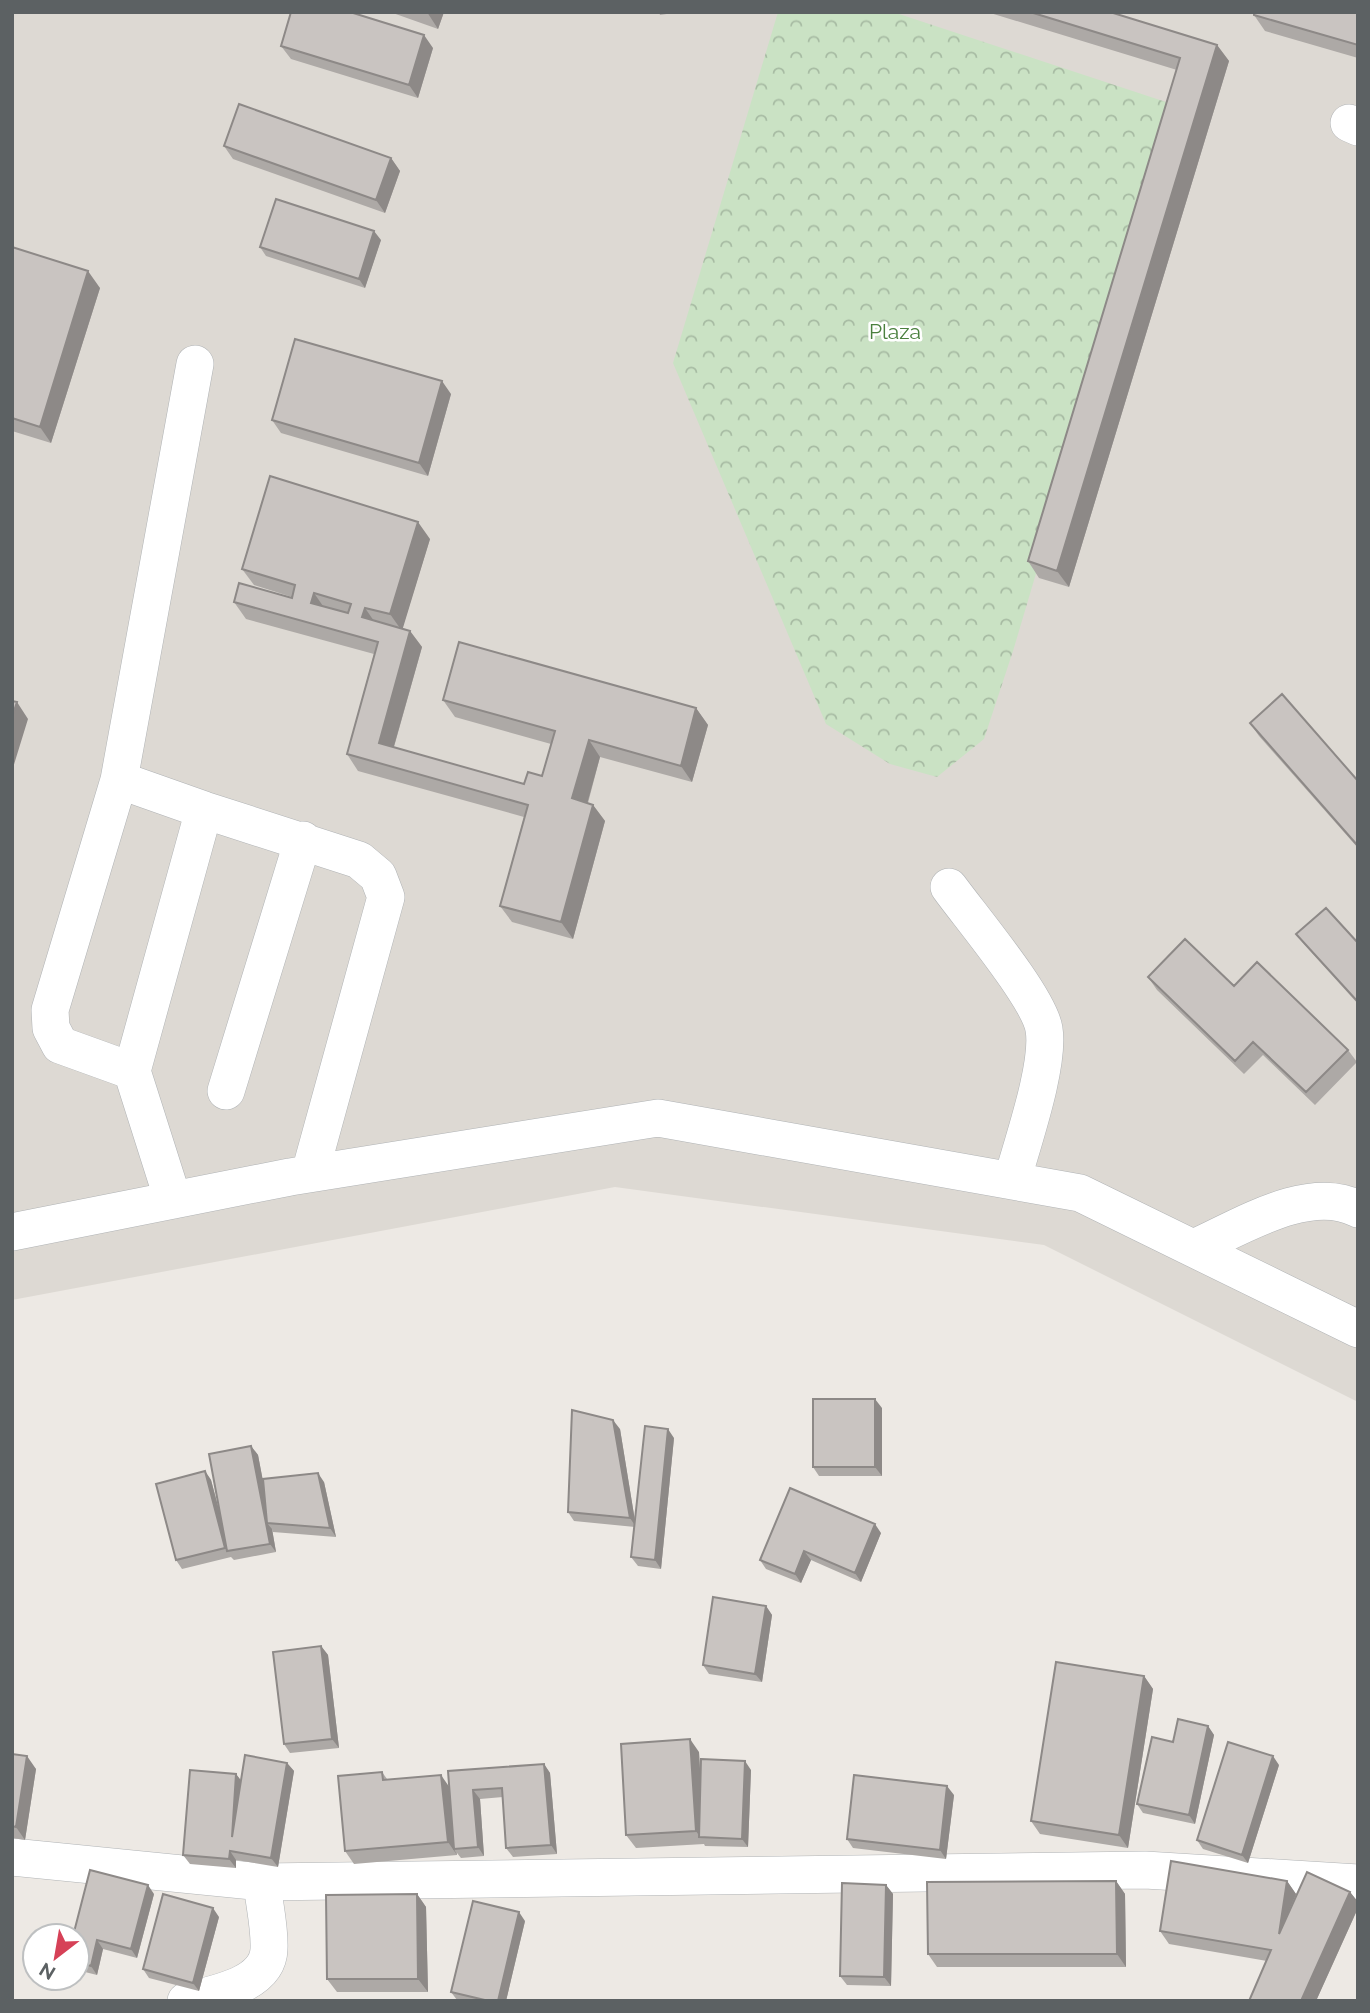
<svg xmlns="http://www.w3.org/2000/svg" width="1370" height="2013" font-family="Raleway,sans-serif">
<style>
.education{fill:#ddd9d3}
.park{fill:url(#park-crowns)}
.lines{fill:none;stroke-linecap:round;stroke-linejoin:round}
.minor-casing{stroke:#b0b3b5;stroke-width:38}
.minor{stroke:#fff;stroke-width:37}
.wall{fill:#ada9a6}
.shaded-wall{fill:#8d8987}
.building{fill:#c9c4c1;stroke:#8d8987;stroke-width:2;fill-rule:evenodd}
.labels{text-anchor:middle;dominant-baseline:central;stroke-width:5;stroke-linejoin:round;paint-order:stroke}
.park-label{font-size:21px;fill:#4a803e;stroke:#fff}
</style>
<defs>
<pattern id="park-crowns" width="20" height="18" patternUnits="userSpaceOnUse" patternTransform="scale(1.75)"><rect width="20" height="18" fill="#cae2c4"/><path d="M2 6a3 3 0 1 1 6 0M12 15a3 3 0 1 1 6 0" fill="none" stroke="#a7bba3"/></pattern>
</defs>
<rect width="100%" height="100%" fill="#ede9e4"/>
<path class="education" d="M12,12H1358V1402L1044,1245L615,1187L12,1300Z"/>
<path class="park" d="M778,12H893L1175,105L1013,651L984,739L937,777L890,764L826,724L673,363Z"/>
<g class="lines">
<g class="minor-casing">
<path id="minor" d="M1349,123L1358,127
M195,364L119,780L204,810L359,860L378,876L386,897L310,1173
M119,780L50,1010L51,1028L60,1045L132,1071
M949,887C970,916 1039,998 1044,1029C1050,1065 1022,1144 1012,1181
M226,1091L303,840
M173,1200L132,1071L204,810
M12,1232L290,1177L658,1118L1080,1193L1358,1329
M1194,1248C1239,1228 1309,1183 1358,1209
M12,1857L262,1882L1145,1870L1358,1883
M186,2001C214,1994 268,1985 269,1949C270,1927 264,1904 262,1882"/>
</g>
<use href="#minor" class="minor"/>
</g>
<path class="wall" d="M390,12H444L438,29Z
M659,12H680L660,15Z
M987,12H1110L1217,45L1229,61L1069,587L1039,578L1028,561L1177,70Z
M1358,12V58L1265,31L1254,15Z
M281,46L433,48L418,98L291,59Z
M224,146L391,158L400,171L385,213L233,159Z
M381,240L365,288L266,256L260,247Z
M12,247L100,288L51,443L12,431Z
M451,394L428,476L281,433L272,420Z
M430,539L402,629L410,631L422,647L394,747L524,784L542,776L551,744L455,717L443,700L696,708L708,725L692,782L600,757L588,803L593,805L605,821L573,939L512,922L500,906L524,817L358,771L347,754L374,654L246,619L234,602L292,597L254,585L242,569Z
M1250,723L1358,781V848L1259,736Z
M1296,934L1358,943V1004L1303,943Z
M1148,977L1234,986L1348,1050L1357,1062L1315,1105L1263,1055L1244,1074L1157,990Z
M882,1408V1476H819L813,1467Z
M620,1429L635,1521L674,1438L661,1569L638,1566L631,1557L635,1527L574,1521L568,1512Z
M251,1446L258,1455L264,1487L324,1482L336,1537L273,1532L272,1529L276,1552L234,1560L231,1557L182,1569L176,1560L205,1471L211,1480L221,1517Z
M881,1533L861,1582L811,1560L801,1583L766,1569L760,1560Z
M766,1606L772,1615L762,1682L709,1674L703,1665Z
M321,1646L328,1655L339,1748L290,1753L284,1744Z
M1144,1676L1153,1689L1128,1848L1040,1834L1031,1821Z
M1208,1726L1214,1735L1195,1824L1143,1813L1137,1804L1173,1742Z
M699,1752L700,1776L751,1770L748,1847L705,1846L704,1844L636,1848L626,1835Z
M12,1754L36,1769L25,1840L12,1838Z
M287,1763L294,1771L278,1867L236,1860V1868L190,1864L183,1855L236,1774L241,1781Z
M544,1764L550,1773L557,1854L513,1857L506,1848L503,1797L480,1799L484,1856L461,1858L457,1853V1855L354,1864L345,1851L382,1772L387,1779L449,1786Z
M1279,1765L1248,1863L1203,1849L1197,1840Z
M954,1795L946,1859L853,1848L847,1839Z
M1116,1881L1125,1894L1126,1967H937L928,1954Z
M1287,1881L1296,1894L1350,1892L1358,1902V1908L1316,2001H1249L1267,1961L1169,1944L1160,1931Z
M886,1885L893,1894L891,1986L847,1985L840,1976Z
M154,1894L137,1958L103,1949L97,1975L77,1970V1936Z
M417,1894L426,1907L428,1992H337L327,1979Z
M219,1917L199,1991L149,1978L143,1969Z
M525,1921L506,2001L457,2000L451,1992Z"/>
<path class="shaded-wall" d="M427,12H444L438,29Z
M424,35L433,48L418,98L409,85Z
M1217,45L1229,61L1069,587L1057,571Z
M391,158L400,171L385,213L376,200Z
M374,231L381,240L365,288L359,279Z
M88,271L100,288L51,443L40,427Z
M442,381L451,394L428,476L419,463Z
M418,522L430,539L402,631L390,614Z
M314,593L325,609L311,603Z
M365,608L376,624L362,617Z
M410,631L422,647L390,760L379,743Z
M17,702L28,719L12,771V717Z
M696,708L708,725L692,782L681,766Z
M589,740L600,757L584,815L572,798Z
M593,805L605,821L573,939L561,922Z
M875,1399L882,1408V1476L875,1467Z
M613,1420L620,1429L636,1527L630,1518Z
M668,1429L674,1438L661,1569L655,1560Z
M251,1446L258,1455L271,1523H267L272,1529L276,1552L270,1544Z
M205,1471L211,1480L230,1551H228L225,1548Z
M318,1473L324,1482L336,1537L330,1528Z
M875,1524L881,1533L861,1582L855,1573Z
M804,1551L811,1560L801,1583L795,1574Z
M766,1606L772,1615L762,1682L755,1674Z
M321,1646L328,1655L339,1748L332,1739Z
M1144,1676L1153,1689L1128,1848L1119,1835Z
M1208,1726L1214,1735L1195,1824L1189,1815Z
M690,1739L699,1752L704,1837H700L696,1831Z
M27,1756L36,1769L25,1840L16,1827Z
M1273,1756L1279,1765L1248,1863L1242,1855Z
M745,1761L751,1770L748,1847L742,1839Z
M287,1763L294,1771L278,1867L271,1858Z
M544,1764L550,1773L557,1854L551,1845Z
M236,1774L243,1783L232,1837Z
M441,1775L450,1788L454,1849L457,1855L448,1842Z
M947,1786L954,1795L946,1859L940,1850Z
M473,1790L480,1799L484,1856L478,1847Z
M230,1851L236,1860V1868L229,1859Z
M1116,1881L1125,1894L1126,1967L1117,1954Z
M1287,1881L1296,1894L1279,1934Z
M148,1885L154,1894L137,1958L131,1949Z
M886,1885L893,1894L891,1986L884,1977Z
M1350,1892L1358,1902V1908L1316,2001H1301Z
M417,1894L426,1907L428,1992L418,1979Z
M213,1908L219,1917L199,1991L193,1983Z
M519,1912L525,1921L506,2001H498Z
M97,1940L103,1949L97,1975L91,1966Z"/>
<path class="building" d="M291,12H350L424,35L409,85L281,46Z
M1030,12H1110L1217,45L1057,571L1028,561L1180,58Z
M1254,12H1358V45L1254,15Z
M239,104L391,158L376,200L224,146Z
M276,199L374,231L359,279L260,247Z
M12,247L88,271L40,427L12,418Z
M295,339L442,381L419,463L272,420Z
M270,476L418,522L390,614L365,608L362,617L410,631L379,743L524,784L528,772L542,776L555,731L443,700L459,642L696,708L681,766L589,740L572,798L593,805L561,922L500,906L528,805L347,754L378,642L234,602L239,583L292,598L295,585L242,569ZM314,593L351,604L348,613L311,603Z
M1282,694L1358,781V846L1250,723Z
M12,701L17,702L12,717Z
M1326,908L1358,943V1002L1296,934Z
M1185,939L1234,986L1257,962L1348,1050L1306,1092L1253,1042L1235,1061L1148,977Z
M813,1399H875V1467H813Z
M572,1410L613,1420L630,1518L568,1512Z
M645,1426L668,1429L655,1560L631,1557Z
M251,1446L270,1544L227,1551L209,1454Z
M205,1471L225,1548L176,1560L156,1484Z
M318,1473L330,1528L267,1523L263,1479Z
M790,1488L875,1524L855,1573L804,1551L795,1574L760,1560Z
M713,1597L766,1606L755,1674L703,1665Z
M321,1646L332,1739L284,1744L273,1652Z
M1056,1662L1144,1676L1119,1835L1031,1821Z
M1178,1719L1208,1726L1189,1815L1137,1804L1152,1737L1173,1742Z
M690,1739L696,1831L626,1835L621,1744Z
M1228,1742L1273,1756L1242,1855L1197,1840Z
M12,1754L27,1756L16,1827L12,1826Z
M245,1755L287,1763L271,1858L230,1851L229,1859L183,1855L190,1770L236,1774L232,1837Z
M701,1759L745,1761L742,1839L699,1837Z
M544,1764L551,1845L506,1848L502,1788L473,1790L478,1847L454,1849L448,1771Z
M382,1772L383,1780L441,1775L448,1842L345,1851L338,1776Z
M854,1775L947,1786L940,1850L847,1839Z
M1171,1861L1287,1881L1279,1934L1307,1872L1350,1892L1301,2001H1249L1271,1950L1160,1931Z
M90,1870L148,1885L131,1949L97,1940L91,1966L77,1962V1936H73Z
M1116,1881L1117,1954H928L927,1882Z
M842,1883L886,1885L884,1977L840,1976Z
M163,1894L213,1908L193,1983L143,1969Z
M417,1894L418,1979H327L326,1895Z
M473,1901L519,1912L498,2001H489L451,1992Z"/>
<g class="labels">
<g class="park-label">
<text x="895" y="331">Plaza</text>
</g>
</g>
<rect width="1370" height="2013" fill="none" stroke="#5c6163" stroke-width="28"/>
<g transform="translate(56 1957) rotate(211)"><circle r="33" fill="#ffffff" stroke="#bec0c1" stroke-width="2"/>
<path d="M0-5L12 26L0 18L-12 26Z" fill="#d64157"/>
<text y="-10" font-size="19" font-weight="bold" text-anchor="middle" fill="#5c6163">N</text>
</g>
</svg>
